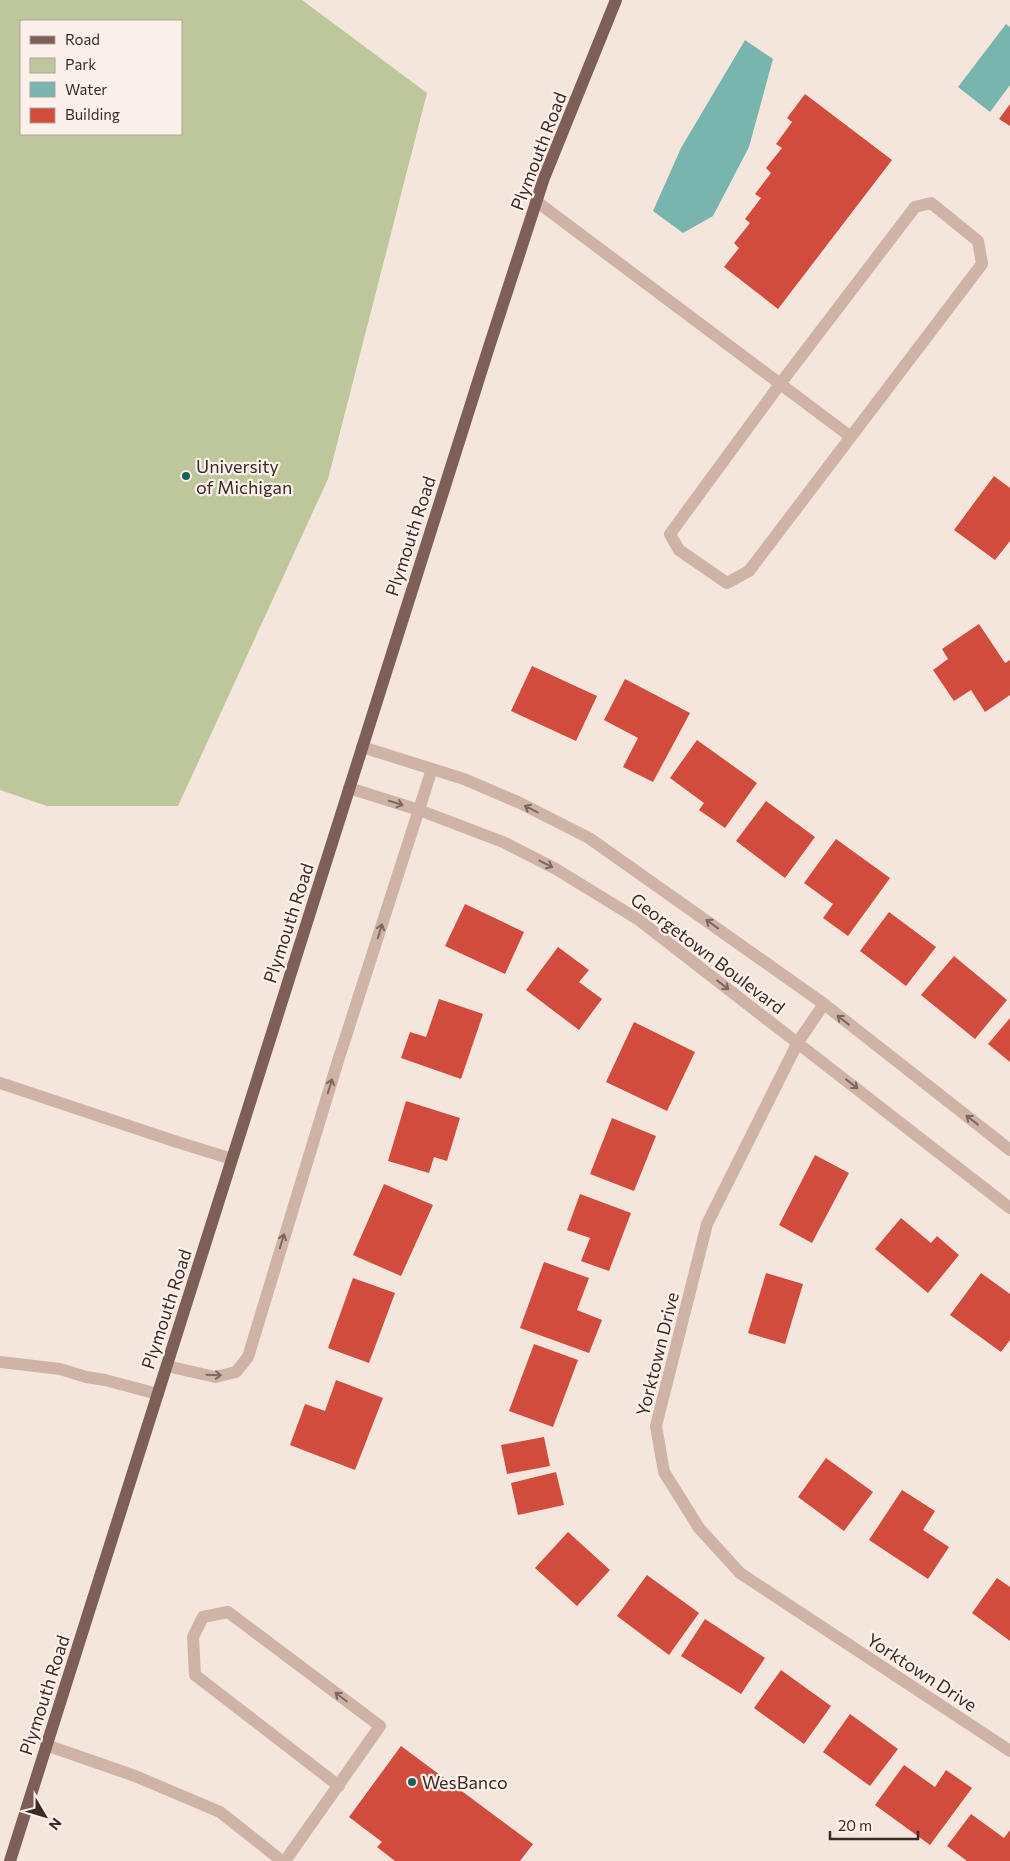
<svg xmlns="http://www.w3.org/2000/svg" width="1010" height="1861" font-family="Commissioner,sans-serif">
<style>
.green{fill:#bec69b;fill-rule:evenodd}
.water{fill:#78b5af}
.building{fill:#d24c3d}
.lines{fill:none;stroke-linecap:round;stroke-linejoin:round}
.minor{stroke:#cfb3a7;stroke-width:12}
.major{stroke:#7e5f58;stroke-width:12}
.oneway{stroke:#7d6861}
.poi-dot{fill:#19615b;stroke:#fcf1ea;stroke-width:2}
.labels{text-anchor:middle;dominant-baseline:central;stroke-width:4.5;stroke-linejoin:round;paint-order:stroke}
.street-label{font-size:18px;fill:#3a2b28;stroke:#fcf1ea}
.poi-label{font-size:18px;fill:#3a2b28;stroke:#fcf1ea;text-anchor:start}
</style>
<rect width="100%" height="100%" fill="#f5e6dd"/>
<path class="green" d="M0,0H302L427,93L328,479L178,806H47L0,790ZM21,21H181V134H21Z"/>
<path class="water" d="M1006,24L1010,27V85L990,112L958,87Z
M745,40L773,59L749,147L713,216L683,233L653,211L681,148Z"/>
<path class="building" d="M805,94L892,160L778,309L724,267L739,248L734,243L750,223L745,219L761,198L755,194L771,173L766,168L782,148L776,144L792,122L787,118Z
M1010,104V126L999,119Z
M994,476L1010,488V541L995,560L954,530Z
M979,624L1005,663L1010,660V695L985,712L971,690L954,701L933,670L948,659L942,649Z
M532,666L597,696L576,741L511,711Z
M625,679L690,713L653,782L623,767L638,738L604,720Z
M697,740L757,783L725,828L699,810L704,803L670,778Z
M766,801L815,837L785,878L736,841Z
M836,839L890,878L848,936L823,918L833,904L804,883Z
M465,904L524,932L505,974L445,946Z
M889,912L936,947L906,986L860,951Z
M558,947L589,970L579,982L602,999L579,1030L526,990Z
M954,956L1007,1000L975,1039L921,995Z
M439,999L483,1014L461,1079L401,1058L410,1032L426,1037Z
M1010,1018V1062L988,1044Z
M634,1022L695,1052L667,1111L606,1082Z
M406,1101L460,1118L447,1161L434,1157L429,1173L388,1161Z
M612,1118L656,1136L634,1191L590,1174Z
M815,1155L849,1173L812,1243L779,1225Z
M384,1184L433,1205L401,1276L353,1255Z
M580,1194L631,1213L609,1271L581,1261L590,1238L567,1230Z
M901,1218L931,1243L937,1236L959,1255L928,1293L875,1249Z
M544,1262L589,1278L577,1310L602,1320L589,1353L520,1328Z
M766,1273L803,1284L785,1344L748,1333Z
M981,1273L1010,1294V1340L1001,1352L950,1315Z
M353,1278L395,1293L369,1363L328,1348Z
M534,1344L578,1360L553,1427L509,1411Z
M336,1380L383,1398L355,1470L290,1445L305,1404L325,1411Z
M544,1437L550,1466L507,1474L501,1445Z
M826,1458L873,1492L844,1531L798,1497Z
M556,1472L564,1505L518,1515L511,1483Z
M902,1490L935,1511L923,1530L949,1547L928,1579L869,1540Z
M568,1532L610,1570L577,1606L535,1568Z
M647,1575L699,1613L669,1655L617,1616Z
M997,1578L1010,1587V1641L972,1613Z
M705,1619L765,1658L741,1694L681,1656Z
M781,1670L831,1706L804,1744L754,1708Z
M850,1714L898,1749L870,1786L823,1752Z
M401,1746L533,1844L520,1861H395L377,1847L382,1842L349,1817Z
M904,1765L935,1787L946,1770L972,1788L930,1845L875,1805Z
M971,1814L1004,1838L1010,1830V1861H967L947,1846Z"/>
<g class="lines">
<path class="minor" d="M536,201L851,437
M931,203L978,241L982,264L749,571L727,583L679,550L670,534L780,384L915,207Z
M362,747L464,779L520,803L589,838L824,1004L1010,1150
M349,788L419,810L503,842L556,869L639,920L1010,1208
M824,1004L798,1042L707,1224L656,1426L664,1472L699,1528L740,1573L1010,1751
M0,1083L174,1141L232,1159
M0,1362L60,1369L86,1377L105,1380L158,1394
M167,1366L215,1377L236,1372L248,1357L337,1064L432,769
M46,1745L135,1776L220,1812L282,1861
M285,1861L380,1726L228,1612L203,1617L193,1637L195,1675L339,1786"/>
<path class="major" d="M10,1861L488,350L544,178L616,0"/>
</g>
<defs><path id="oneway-shaft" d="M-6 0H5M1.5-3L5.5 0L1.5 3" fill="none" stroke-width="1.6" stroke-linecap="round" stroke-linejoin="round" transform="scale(1.25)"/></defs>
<g class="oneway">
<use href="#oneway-shaft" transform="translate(396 803) rotate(17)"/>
<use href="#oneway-shaft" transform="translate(531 809) rotate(-153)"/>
<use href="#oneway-shaft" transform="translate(546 864) rotate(27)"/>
<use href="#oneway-shaft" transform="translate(712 924) rotate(-144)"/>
<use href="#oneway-shaft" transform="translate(380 931) rotate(-73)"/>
<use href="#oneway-shaft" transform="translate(723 985) rotate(38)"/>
<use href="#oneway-shaft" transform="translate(843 1020) rotate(-142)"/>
<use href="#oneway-shaft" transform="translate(852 1084) rotate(38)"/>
<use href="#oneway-shaft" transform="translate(330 1086) rotate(-73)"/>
<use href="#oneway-shaft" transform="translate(972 1120) rotate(-142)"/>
<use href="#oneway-shaft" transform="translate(282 1241) rotate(-73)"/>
<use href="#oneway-shaft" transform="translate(214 1375) rotate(2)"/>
<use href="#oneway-shaft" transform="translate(341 1697) rotate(-143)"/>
</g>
<g class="poi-dot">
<circle cx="186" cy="476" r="5"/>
<circle cx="412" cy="1782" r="5"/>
</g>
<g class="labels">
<g class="street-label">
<text transform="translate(538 151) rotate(-69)">Plymouth Road</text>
<text transform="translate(410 536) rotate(-72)">Plymouth Road</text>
<text transform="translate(288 923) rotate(-72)">Plymouth Road</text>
<text transform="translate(708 953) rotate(37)">Georgetown Boulevard</text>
<text transform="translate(166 1309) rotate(-72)">Plymouth Road</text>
<text transform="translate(657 1354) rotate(-76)">Yorktown Drive</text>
<text transform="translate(922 1672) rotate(33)">Yorktown Drive</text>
<text transform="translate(44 1695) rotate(-72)">Plymouth Road</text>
</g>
<g class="poi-label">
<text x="196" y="466">University<tspan x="196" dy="21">of Michigan</tspan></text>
<text x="422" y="1782">WesBanco</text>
</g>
</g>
<rect x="20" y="20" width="162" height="115" fill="#fcf1ea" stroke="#aea29c"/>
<rect x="30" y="36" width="25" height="8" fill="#7e5f58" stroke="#aea29c"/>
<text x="65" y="45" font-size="15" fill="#3a2b28">Road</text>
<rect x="30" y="58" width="25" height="15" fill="#bec69b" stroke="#aea29c"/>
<text x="65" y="70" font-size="15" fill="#3a2b28">Park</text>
<rect x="30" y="82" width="25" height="15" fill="#78b5af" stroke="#aea29c"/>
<text x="65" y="95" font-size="15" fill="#3a2b28">Water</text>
<rect x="30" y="108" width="25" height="15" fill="#d24c3d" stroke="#aea29c"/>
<text x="65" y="120" font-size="15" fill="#3a2b28">Building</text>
<g transform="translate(45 1816) rotate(128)" stroke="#fcf1ea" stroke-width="4" paint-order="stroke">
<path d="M0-4L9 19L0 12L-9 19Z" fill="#3a2b28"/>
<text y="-8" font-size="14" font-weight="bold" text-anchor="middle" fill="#3a2b28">N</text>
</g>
<path d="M830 1831v8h88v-8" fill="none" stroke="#3a2b28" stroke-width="2.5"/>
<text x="838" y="1831" font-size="15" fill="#3a2b28" stroke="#fcf1ea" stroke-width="4" paint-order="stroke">20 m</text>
</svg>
